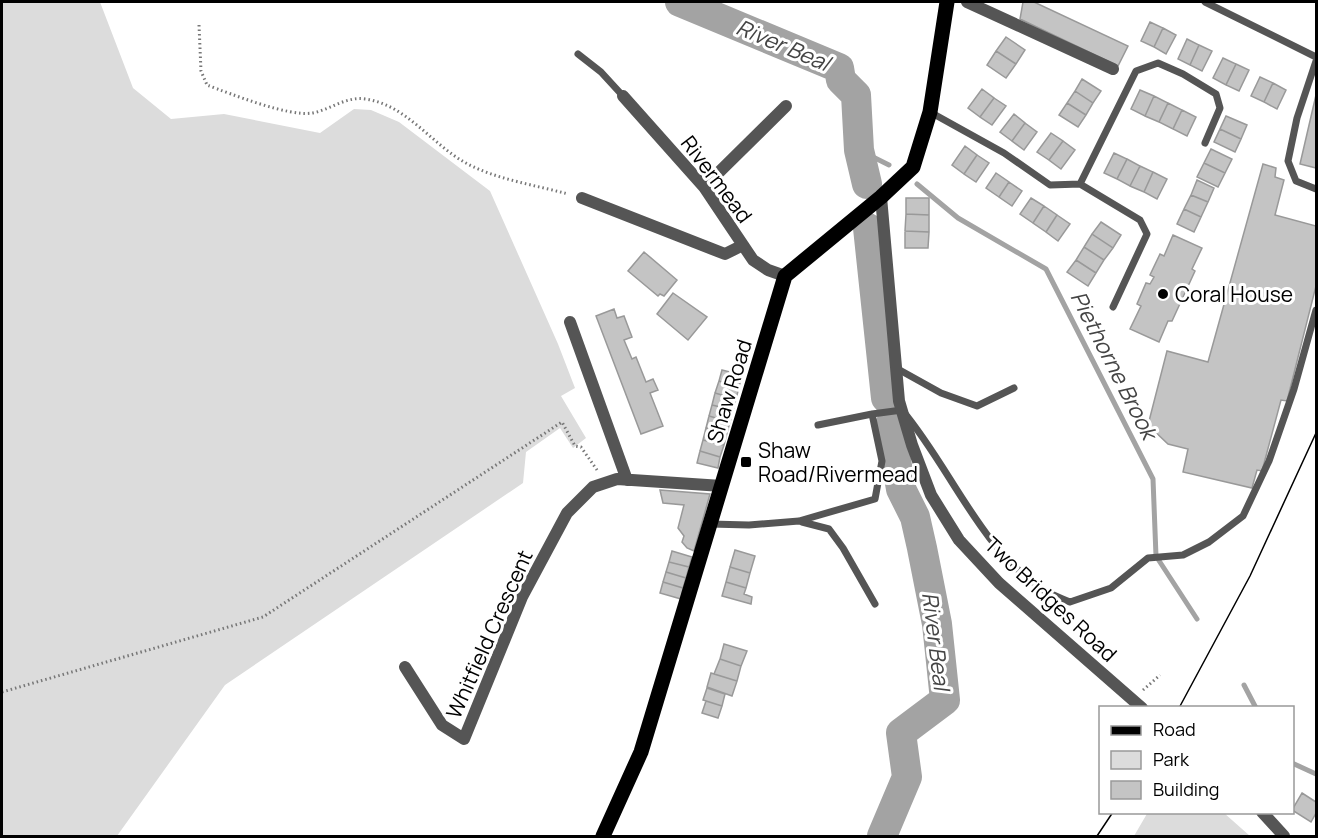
<svg xmlns="http://www.w3.org/2000/svg" width="1318" height="838" font-family="Manrope,sans-serif">
<style>
.green{fill:#dcdcdc}
.lines{fill:none;stroke-linecap:round;stroke-linejoin:round}
.stream{stroke:#a3a3a3;stroke-width:5}
.river{stroke:#a3a3a3;stroke-width:30}
.building{fill:#c4c4c4;stroke:#999;stroke-width:1.5}
.path{stroke:#777;stroke-width:3;stroke-dasharray:1.5 3;stroke-linecap:butt}
.lane{stroke:#555;stroke-width:7}
.street{stroke:#555;stroke-width:12}
.primary{stroke:#000;stroke-width:15}
.tram{stroke:#000;stroke-width:1.5}
.poi-dot{fill:#000;stroke:#fff;stroke-width:2}
.labels{text-anchor:middle;dominant-baseline:central;stroke-width:6;stroke-linejoin:round;paint-order:stroke}
.street-label{font-size:21px;fill:#000;stroke:#fff}
.poi-label{font-size:21px;fill:#000;stroke:#fff;text-anchor:start}
.water-label{font-size:22px;font-style:italic;fill:#444;stroke:#fff}
</style>
<rect width="100%" height="100%" fill="#fff"/>
<path class="green" d="M2,2H100L133,88L171,119L224,114L320,133L354,109L371,110L399,122L490,191L558,344L575,388L561,396L586,438L573,448L560,428L526,452L523,483L225,685L117,836H2Z
M1148,812L1224,813L1250,836H1134Z"/>
<g class="lines">
<path class="stream" d="M859,150L889,165
M917,184L958,218L1046,269L1153,479L1156,556L1197,619
M1244,685L1256,708
M1292,763L1316,774"/>
<path class="river" d="M680,2L839,68L841,80L856,95L859,150L867,184
M868,228L886,398
M882,836L907,777L901,733L945,700L937,624L922,548L915,517L901,489L890,425"/>
</g>
<path class="building" d="M1023,2H1034L1128,46L1118,66L1020,19Z
M1150,22L1163,28L1154,47L1141,41Z
M1163,28L1176,35L1166,54L1154,47Z
M1006,37L1025,50L1016,64L996,51Z
M1187,39L1199,45L1190,65L1178,59Z
M1199,45L1212,51L1202,71L1190,65Z
M996,51L1016,64L1006,78L987,65Z
M1223,58L1236,64L1226,85L1213,78Z
M1236,64L1249,70L1239,91L1226,85Z
M1260,77L1273,83L1264,102L1251,96Z
M1082,79L1101,91L1093,103L1075,91Z
M1273,83L1286,90L1277,109L1264,102Z
M982,89L994,98L980,117L968,108Z
M1140,90L1154,96L1145,116L1131,109Z
M1075,91L1093,103L1086,115L1067,103Z
M1316,95V168L1300,164Z
M1154,96L1168,103L1159,122L1145,116Z
M994,98L1006,106L992,125L980,117Z
M1067,103L1086,115L1078,127L1059,115Z
M1168,103L1182,110L1173,129L1159,122Z
M1182,110L1196,117L1187,136L1173,129Z
M1014,114L1025,123L1012,141L1000,132Z
M1226,116L1247,125L1241,139L1220,129Z
M1025,123L1037,132L1024,150L1012,141Z
M1220,129L1241,139L1235,152L1214,142Z
M1051,133L1063,141L1049,160L1037,152Z
M1063,141L1075,150L1061,169L1049,160Z
M965,146L977,155L964,174L952,165Z
M1211,149L1232,159L1225,173L1204,163Z
M1114,153L1127,159L1117,179L1104,173Z
M977,155L989,163L976,182L964,174Z
M1127,159L1140,166L1130,186L1117,179Z
M1204,163L1225,173L1218,187L1197,177Z
M1263,164L1276,168L1275,177L1284,180L1275,215L1316,226V286L1287,401L1281,400L1262,471L1257,470L1252,488L1183,472L1188,449L1168,444L1148,425L1167,351L1208,362Z
M1140,166L1153,172L1144,192L1130,186Z
M1153,172L1167,179L1157,199L1144,192Z
M996,173L1009,182L999,197L986,188Z
M1197,180L1214,188L1208,202L1191,195Z
M1009,182L1022,191L1012,206L999,197Z
M1191,195L1208,202L1201,217L1184,209Z
M906,198H929V215L906,214Z
M1031,198L1044,206L1033,223L1020,214Z
M1044,206L1057,215L1046,232L1033,223Z
M1184,209L1201,217L1194,232L1177,224Z
M906,214L929,215V232L905,231Z
M1057,215L1070,224L1058,241L1046,232Z
M1101,222L1121,235L1113,248L1092,234Z
M905,231L929,232L928,248H905Z
M1092,234L1113,248L1104,260L1084,247Z
M1173,235L1202,248L1192,269L1195,271L1172,321H1168L1159,342L1130,329L1141,306L1137,304L1146,283L1150,284L1154,277L1150,275L1160,254L1164,256Z
M1084,247L1104,260L1096,273L1076,260Z
M644,252L677,280L664,296L660,294L658,296L628,271Z
M1076,260L1096,273L1088,286L1067,272Z
M673,293L707,317L688,340L657,314Z
M614,309L617,318L624,316L632,337L624,340L632,359L636,357L646,382L653,379L658,390L650,393L663,426L641,434L596,316Z
M722,370L742,375L739,387L719,381Z
M719,381L739,387L736,399L715,393Z
M715,393L736,399L733,410L712,405Z
M712,405L733,410L730,422L709,416Z
M709,416L730,422L727,433L706,428Z
M706,428L727,433L724,445L703,440Z
M703,440L724,445L720,457L700,451Z
M700,451L720,457L718,468L697,463Z
M660,490L710,494L694,551L687,548L682,542L684,536L678,528L684,505L663,503Z
M735,550L755,556L750,573L730,567Z
M672,551L692,557L689,567L669,562Z
M669,562L689,567L686,578L666,572Z
M730,567L750,573L746,588L726,582Z
M666,572L686,578L683,588L663,582Z
M663,582L683,588L681,599L660,593Z
M726,582L746,588L744,594L752,597L751,604L722,596Z
M724,644L747,651L741,666L720,659Z
M720,659L741,666L737,681L714,674Z
M711,673L737,681L732,696L707,687Z
M707,688L725,694L722,706L703,700Z
M706,701L722,706L718,718L702,713Z
M1302,793L1316,802V813L1311,822L1292,810Z"/>
<g class="lines">
<path class="path" d="M199,25L201,71L207,85C231,94 289,117 312,113C330,110 346,96 365,99C405,104 431,143 464,162C494,179 535,185 568,194
M1143,690L1160,675
M2,692L263,617L562,422L575,446L581,447L597,470"/>
<path class="lane" d="M1205,2L1316,57
M578,54L601,72L623,96
M1316,61L1297,118L1288,161L1296,181L1316,189
M930,112L1004,153L1050,185L1080,184L1140,220L1147,234L1113,307
M1080,184L1136,71L1158,63L1183,74L1216,94L1220,108L1205,143
M896,368L941,393L977,406L1014,388
M818,425L872,414
M802,522L829,529L843,548L875,604
M710,524L749,525L799,521L875,499L882,461L872,414L902,410C950,467 978,544 1040,588C1049,594 1061,598 1070,602L1111,588L1148,558L1183,555L1209,542L1243,516L1269,461L1294,389L1316,310"/>
<path class="street" d="M967,2L1113,69
M623,96L704,187L753,260L768,270L785,276
M704,187L786,106
M881,197L899,401L912,445L931,495L959,540L999,583L1142,708
M582,198L725,254L743,245
M570,322L627,480
M405,667L442,725L464,739L522,597L567,513L593,487L617,479L722,486
M1262,812L1284,836"/>
<path class="primary" d="M603,836L641,752L785,276L881,197L913,167L930,112L947,2"/>
<path class="tram" d="M1179,708L1250,576L1316,433
M1097,836L1113,812"/>
</g>
<g class="poi-dot">
<circle cx="1163" cy="294" r="6"/>
<rect x="740" y="456" width="12" height="12" rx="3"/>
</g>
<g class="labels">
<g class="street-label">
<text transform="translate(717 179) rotate(53)">Rivermead</text>
<text transform="translate(729 391) rotate(-73)">Shaw Road</text>
<text transform="translate(1051 599) rotate(43)">Two Bridges Road</text>
<text transform="translate(489 634) rotate(-66)">Whitfield Crescent</text>
</g>
<g class="poi-label">
<text x="1175" y="294">Coral House</text>
<text x="758" y="450">Shaw<tspan x="758" dy="24">Road/Rivermead</tspan></text>
</g>
<g class="water-label">
<text transform="translate(783 45) rotate(23)">River Beal</text>
<text transform="translate(1114 365) rotate(63)">Piethorne Brook</text>
<text transform="translate(936 641) rotate(83)">River Beal</text>
</g>
</g>
<rect width="1318" height="838" fill="none" stroke="#000000" stroke-width="6"/>
<rect x="1099" y="706" width="195" height="108" fill="#ffffff" stroke="#999999" stroke-width="1.5"/>
<rect x="1111" y="726" width="30" height="9" fill="#000000" stroke="#999999" stroke-width="1.5"/>
<text x="1153" y="736" font-size="18" fill="#000000">Road</text>
<rect x="1111" y="751" width="30" height="18" fill="#dcdcdc" stroke="#999999" stroke-width="1.5"/>
<text x="1153" y="766" font-size="18" fill="#000000">Park</text>
<rect x="1111" y="781" width="30" height="18" fill="#c4c4c4" stroke="#999999" stroke-width="1.5"/>
<text x="1153" y="796" font-size="18" fill="#000000">Building</text>
</svg>
